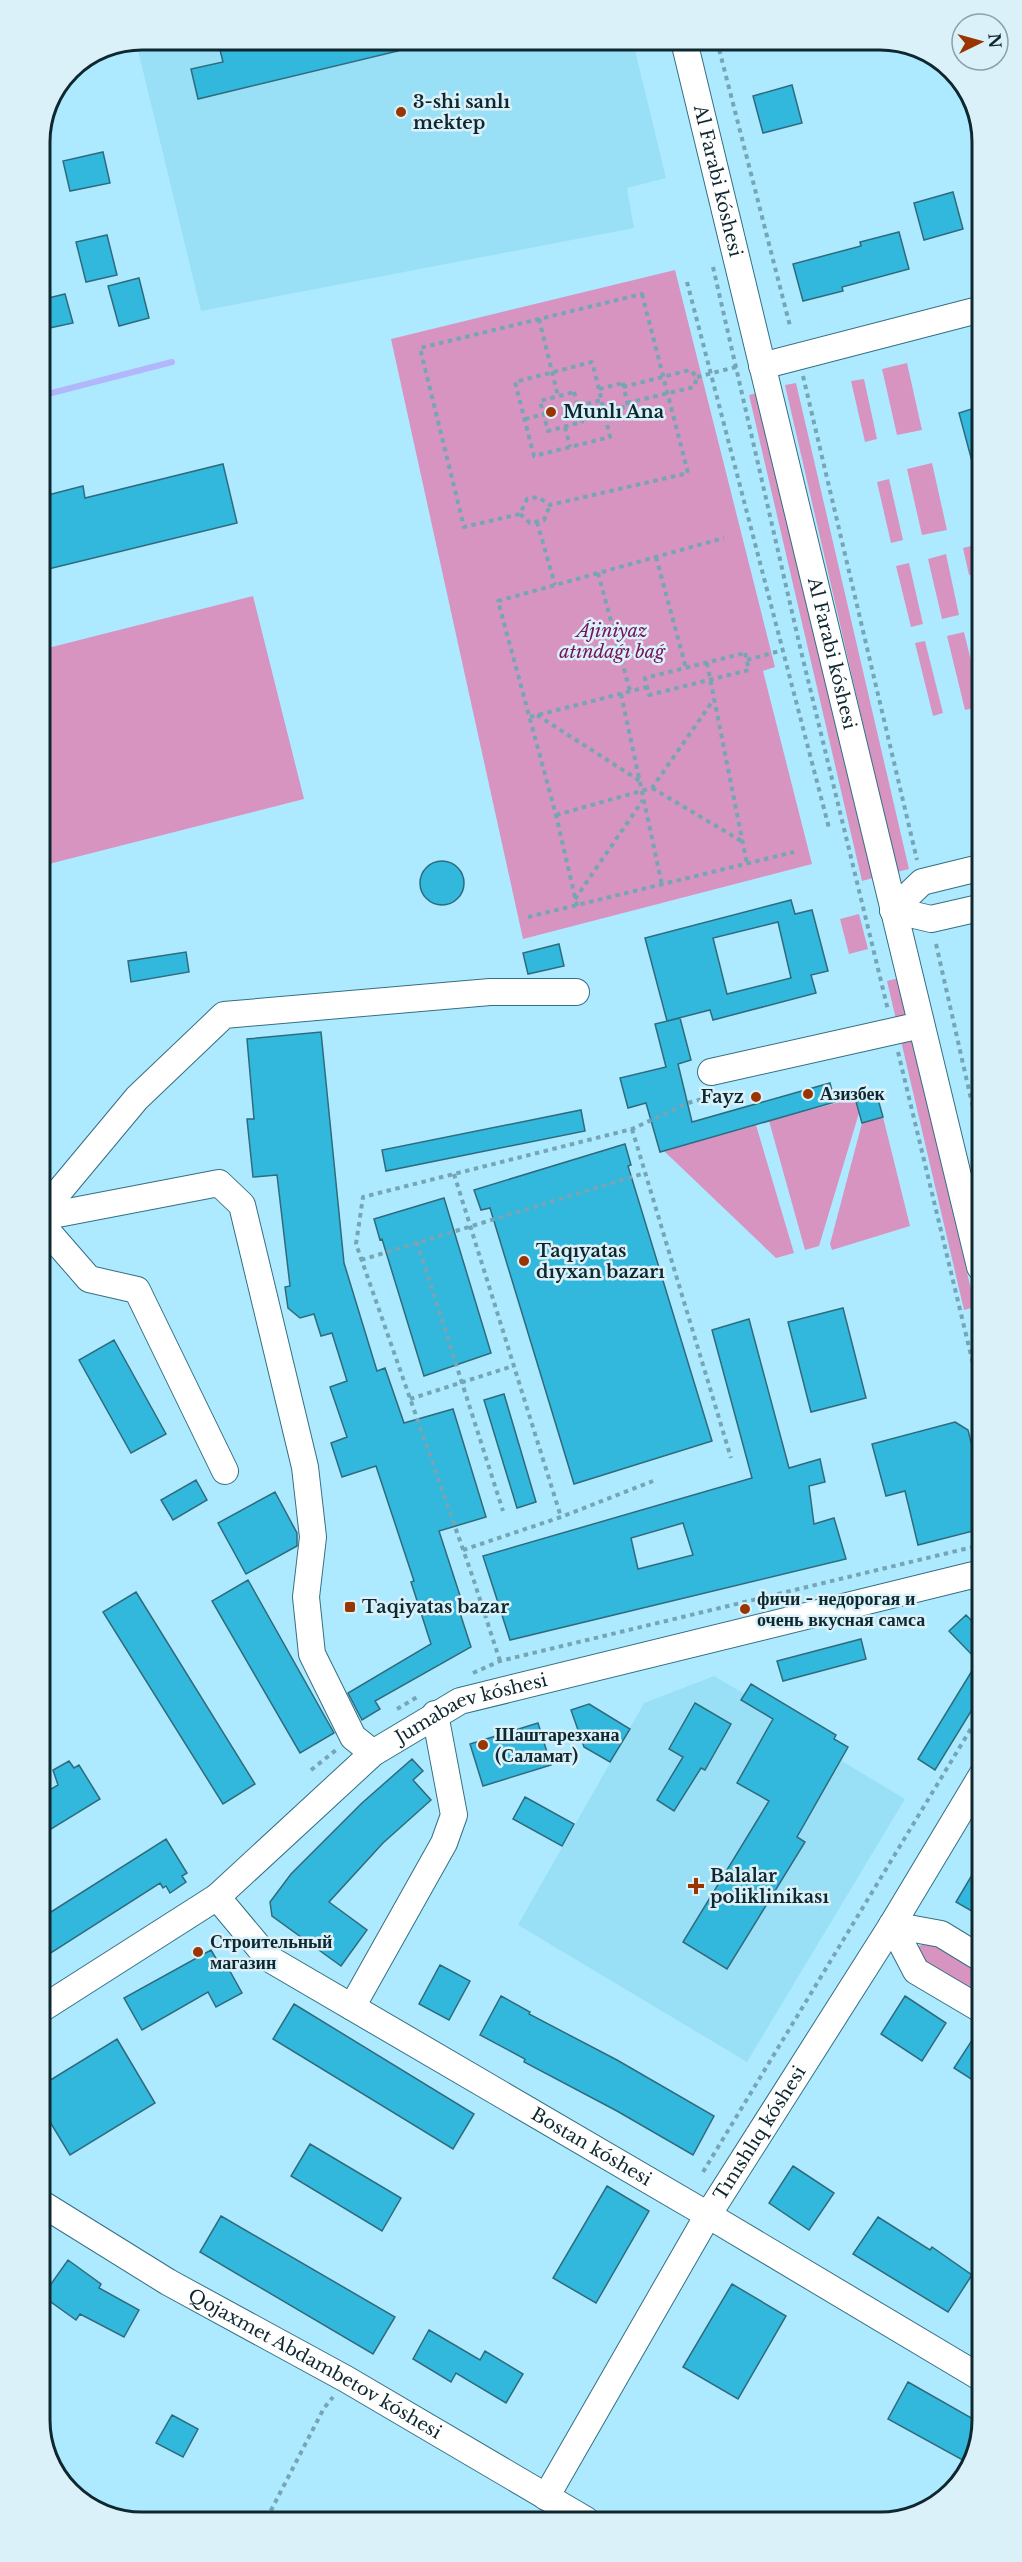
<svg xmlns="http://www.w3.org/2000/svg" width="1022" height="2562" font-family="'Libre Baskerville',serif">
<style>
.built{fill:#99e0f7}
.green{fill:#d894c0}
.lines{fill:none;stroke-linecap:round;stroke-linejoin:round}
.stream{stroke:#b2b7fc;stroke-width:6}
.building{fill:#32b8dc;stroke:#306b7d;stroke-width:1.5;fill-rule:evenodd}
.minor-casing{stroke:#356f81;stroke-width:28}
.path{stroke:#76a5b5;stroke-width:4;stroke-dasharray:4.5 4.5;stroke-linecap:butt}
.minor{stroke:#fff;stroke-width:26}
.poi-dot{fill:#993501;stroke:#daf1f9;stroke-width:2}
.labels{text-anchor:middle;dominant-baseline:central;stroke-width:5;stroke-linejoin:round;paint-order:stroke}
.poi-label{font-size:18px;font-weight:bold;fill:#0f282f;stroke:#daf1f9;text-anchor:start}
.street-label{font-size:18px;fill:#0f282f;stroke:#daf1f9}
.park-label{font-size:18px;font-style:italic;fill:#75135c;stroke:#daf1f9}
.rim{fill:none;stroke:#0f282f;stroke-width:3}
</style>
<rect width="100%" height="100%" fill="#aeeaff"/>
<path class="built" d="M633,42L666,178L627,188L634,228L201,311L137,46Z
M714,1676L745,1694L742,1701L905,1799L747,2062L518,1925L644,1703Z"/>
<path class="green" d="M675,270L775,667L763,671L812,864L523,939L391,339Z
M907,363L922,430L897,435L882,369Z
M864,379L877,439L865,442L851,381Z
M796,383L909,869L897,872L785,385Z
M761,392L873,878L862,881L749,395Z
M932,463L947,530L922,535L907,469Z
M889,479L903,540L891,543L877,482Z
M979,544V573L969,575L963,548Z
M946,554L959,615L942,619L928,559Z
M909,563L923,624L911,627L896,566Z
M253,596L304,799L41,866L40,650Z
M964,632L979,694V707L965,710L947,636Z
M925,641L943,713L933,716L915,643Z
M859,914L868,949L849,954L840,919Z
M899,978L975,1307L964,1310L887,981Z
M855,1098L859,1113L819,1246L805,1250L769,1121Z
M883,1117L910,1226L832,1250L830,1244L862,1123Z
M756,1125L794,1253L776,1258L664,1151Z
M930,1942L982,1973V1996L920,1959L919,1946Z"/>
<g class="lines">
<path class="stream" d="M40,396L172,362"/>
</g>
<path class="building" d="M397,44L398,51L198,99L191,69L223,62L219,46Z
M792,85L802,123L763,133L753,96Z
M103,152L110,183L70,191L63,161Z
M953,192L963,229L924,240L914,203Z
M899,232L909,269L842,287L843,291L803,301L793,264L861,246L860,242Z
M107,235L117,275L86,282L76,242Z
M139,278L149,318L119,326L108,286Z
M65,294L73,323L40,330V300Z
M978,407V465H973L959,413Z
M223,464L237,523L40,571V497L83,486L85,498Z
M420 883a22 22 0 1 1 44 0a22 22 0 1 1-44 0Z
M791,900L795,914L812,910L828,971L811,975L816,993L713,1020L710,1010L667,1021L645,938ZM778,922L791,978L727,994L713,938Z
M559,944L564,966L528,974L523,953Z
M186,952L189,972L131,982L128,961Z
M680,1018L691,1060L678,1064L692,1122L830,1083L835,1102L660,1152L646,1103L628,1108L620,1078L666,1067L655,1024Z
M321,1032L344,1263L377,1371L385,1368L404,1423L453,1409L486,1517L439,1531L465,1611L460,1613L471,1647L375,1701L380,1709L362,1720L348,1693L431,1644L411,1582L414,1581L376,1466L342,1477L331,1443L347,1437L330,1387L347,1381L332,1333L321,1336L314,1314L300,1318L288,1308L285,1287L290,1286L277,1175L253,1177L247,1119H254L247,1039Z
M876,1092L883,1117L862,1123L855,1098Z
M581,1110L585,1131L386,1171L382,1150Z
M625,1144L631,1165L628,1166L712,1441L574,1484L490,1208L481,1210L474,1190Z
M444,1198L491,1353L424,1376L382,1239L380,1240L374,1219Z
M843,1308L866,1398L811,1412L788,1322Z
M749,1319L789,1468L820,1459L825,1482L809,1486L814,1524L834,1518L846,1559L510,1640L483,1556L752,1478L712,1330ZM683,1523L693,1555L638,1569L631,1538Z
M114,1340L166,1434L131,1453L79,1360Z
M504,1394L536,1502L517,1508L484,1400Z
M955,1422L968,1430L981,1482V1529L918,1545L905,1491L886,1496L872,1444Z
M196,1480L207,1500L173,1520L161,1500Z
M275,1492L297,1533V1546L246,1574L218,1523Z
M248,1580L334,1733L300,1753L212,1601Z
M136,1592L255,1784L223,1804L103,1612Z
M966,1615L981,1630V1695L935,1770L918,1759L978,1661L949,1631Z
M861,1639L866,1659L783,1681L777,1661Z
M751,1684L836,1735L834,1739L848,1747L797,1837L805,1842L727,1969L683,1942L769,1801L737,1783L773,1719L741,1700Z
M695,1703L731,1724L705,1770L701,1768L674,1811L657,1800L683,1757L669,1749Z
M589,1704L630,1729L610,1762L584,1747L571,1710Z
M538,1723L551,1765L483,1786L470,1744Z
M412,1759L423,1771L413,1780L431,1800L383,1843L329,1902L367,1930L341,1966L272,1916L270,1902L291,1874L362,1803Z
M69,1761L74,1768L79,1765L100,1799L43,1834V1794L58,1785L53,1770Z
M525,1797L574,1824L562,1846L513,1819Z
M166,1839L187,1873L182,1876L186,1882L170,1893L166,1886L163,1888L160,1883L43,1958V1917Z
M982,1858V1917L956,1902Z
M211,1950L221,1967L226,1964L242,1993L216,2007L208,1992L142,2030L124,1998Z
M440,1965L470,1981L449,2020L419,2004Z
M501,1996L530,2012L529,2014L617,2060L714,2116L693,2155L617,2111L524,2062L525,2059L480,2035Z
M905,1996L946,2023L922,2061L881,2034Z
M294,2004L474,2114L453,2149L273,2039Z
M982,2025V2086L954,2068Z
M117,2039L155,2103L70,2155L44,2112V2084Z
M310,2144L401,2198L382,2231L291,2176Z
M793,2166L834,2193L809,2230L769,2203Z
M607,2186L649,2211L596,2303L553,2278Z
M221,2216L395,2317L373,2354L200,2252Z
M878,2217L930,2250L932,2247L972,2275L948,2312L853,2254Z
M68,2260L101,2284L99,2288L139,2310L124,2337L80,2314L76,2320L44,2297V2294Z
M732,2284L786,2316L738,2399L683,2367Z
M429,2330L480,2360L485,2351L523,2374L506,2403L456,2373L451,2382L413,2359Z
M908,2382L982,2424L968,2463L888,2419Z
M172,2415L198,2429L183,2457L156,2443Z"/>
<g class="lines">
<g class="minor-casing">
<g id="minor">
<path id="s1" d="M684,41L980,1267"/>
<path d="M762,366L978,310"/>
<path d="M893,910L922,882L979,868"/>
<path d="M893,910L931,919L979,908"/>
<path d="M711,1072L921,1025"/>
<path d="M42,1212L137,1098L224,1015L490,992H576"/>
<path d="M42,1217L219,1183L242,1205L305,1467L313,1537L306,1597L312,1654L353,1737L373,1753"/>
<path d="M42,1225L89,1279L137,1290L225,1471"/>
<path id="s2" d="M217,1897L268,1958L708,2215L983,2379"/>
<path d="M892,1925L916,1971L982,2010"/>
<path d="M892,1925L941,1934L982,1959"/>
<path d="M352,2007L444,1843L454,1815L435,1714"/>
<path id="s3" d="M43,2008L217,1897L373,1753L460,1701L981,1573"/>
<path id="s4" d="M44,2205L168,2282L346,2379L586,2520"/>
<path id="s5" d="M546,2497L708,2215L892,1925L982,1775"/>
</g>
</g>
<path class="path" d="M717,41L790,326
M713,267L800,647L888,1010
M687,282L829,828
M642,294L688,473L550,505L538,497L527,499L520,514L464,527L420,348Z
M539,319L558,396
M803,376L917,860
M697,377L736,367
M623,383L628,406L604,412L599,389Z
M623,387L690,370L697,377
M599,389L592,362L515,382L534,456L610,437L604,412
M574,392L582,422L548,431L540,401Z
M627,403L694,387L697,377
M578,406L601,400
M525,419L544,414
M565,427L570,447
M520,514L530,523L544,520L550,505
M537,522L555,585
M656,557L686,668
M598,573L630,691
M745,653L749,670L649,695L645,678Z
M747,660L783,650
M707,663L747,864
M621,694L662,885
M537,715L640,781
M530,717L647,687
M652,788L743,842
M556,815L652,788L714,699
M575,899L643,800
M577,906L556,815L498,601L724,538
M528,917L794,852
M936,944L980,1139
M898,1052L981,1397
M632,1129L731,1458
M454,1174L561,1517
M417,1242L503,1511
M361,1260L645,1173
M410,1399L513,1366
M463,1550L561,1517L653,1481
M500,1661L473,1578L356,1244L363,1197L632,1129L688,1103L713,1096
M473,1673L500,1661L981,1545
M397,1709L419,1696
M311,1770L336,1750
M703,2172L981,1712
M215,2522C229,2511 250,2518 266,2520L324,2408L333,2397"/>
<use href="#minor" class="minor"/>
</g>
<g class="poi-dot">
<circle cx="401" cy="112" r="6"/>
<circle cx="551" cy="412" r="6"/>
<circle cx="808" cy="1094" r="6"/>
<circle cx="756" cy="1097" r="6"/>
<circle cx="524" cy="1261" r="6"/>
<rect x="344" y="1601" width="12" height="12" rx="3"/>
<circle cx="745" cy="1609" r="6"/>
<circle cx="483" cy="1745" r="6"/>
<path d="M693 1877h6v6h6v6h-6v6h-6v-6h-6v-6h6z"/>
<circle cx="198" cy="1952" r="6"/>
</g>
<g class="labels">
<g class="poi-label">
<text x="413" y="102">3-shi sanlı<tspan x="413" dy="21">mektep</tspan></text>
<text x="563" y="412">Munlı Ana</text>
<text x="820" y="1094">Азизбек</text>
<text x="744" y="1097" text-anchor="end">Fayz</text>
<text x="536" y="1251">Taqıyatas<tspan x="536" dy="21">dıyxan bazarı</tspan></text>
<text x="757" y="1599">фичи - недорогая и<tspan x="757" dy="21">очень вкусная самса</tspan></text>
<text x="362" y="1607">Taqiyatas bazar</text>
<text x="495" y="1735">Шаштарезхана<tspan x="495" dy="21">(Саламат)</tspan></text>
<text x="710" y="1876">Balalar<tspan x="710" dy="21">poliklinikası</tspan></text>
<text x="210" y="1942">Строительный<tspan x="210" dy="21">магазин</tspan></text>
</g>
<g class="street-label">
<text stroke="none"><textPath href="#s1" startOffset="144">Al Farabi kóshesi</textPath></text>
<text stroke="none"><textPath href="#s1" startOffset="630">Al Farabi kóshesi</textPath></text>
<text stroke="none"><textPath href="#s3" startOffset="528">Jumabaev kóshesi</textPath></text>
<text stroke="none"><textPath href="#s5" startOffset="422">Tınıshlıq kóshesi</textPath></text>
<text stroke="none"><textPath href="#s2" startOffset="454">Bostan kóshesi</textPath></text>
<text stroke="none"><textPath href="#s4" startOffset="314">Qojaxmet Abdambetov kóshesi</textPath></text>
</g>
<g class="park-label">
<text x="612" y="631">Ájiniyaz<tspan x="612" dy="21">atındaǵı baǵ</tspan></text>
</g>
</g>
<path d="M0 0H1022V2562H0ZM142 50H880A92 92 0 0 1 972 142V2420A92 92 0 0 1 880 2512H142A92 92 0 0 1 50 2420V142A92 92 0 0 1 142 50Z" fill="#daf1f9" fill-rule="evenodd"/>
<path class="rim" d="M142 50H880A92 92 0 0 1 972 142V2420A92 92 0 0 1 880 2512H142A92 92 0 0 1 50 2420V142A92 92 0 0 1 142 50Z"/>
<g transform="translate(980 42) rotate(85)"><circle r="28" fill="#daf1f9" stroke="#89a1a8" stroke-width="1.5"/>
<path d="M0-4.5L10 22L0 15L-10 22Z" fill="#993501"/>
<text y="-9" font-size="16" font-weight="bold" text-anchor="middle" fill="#0f282f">N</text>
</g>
</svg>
